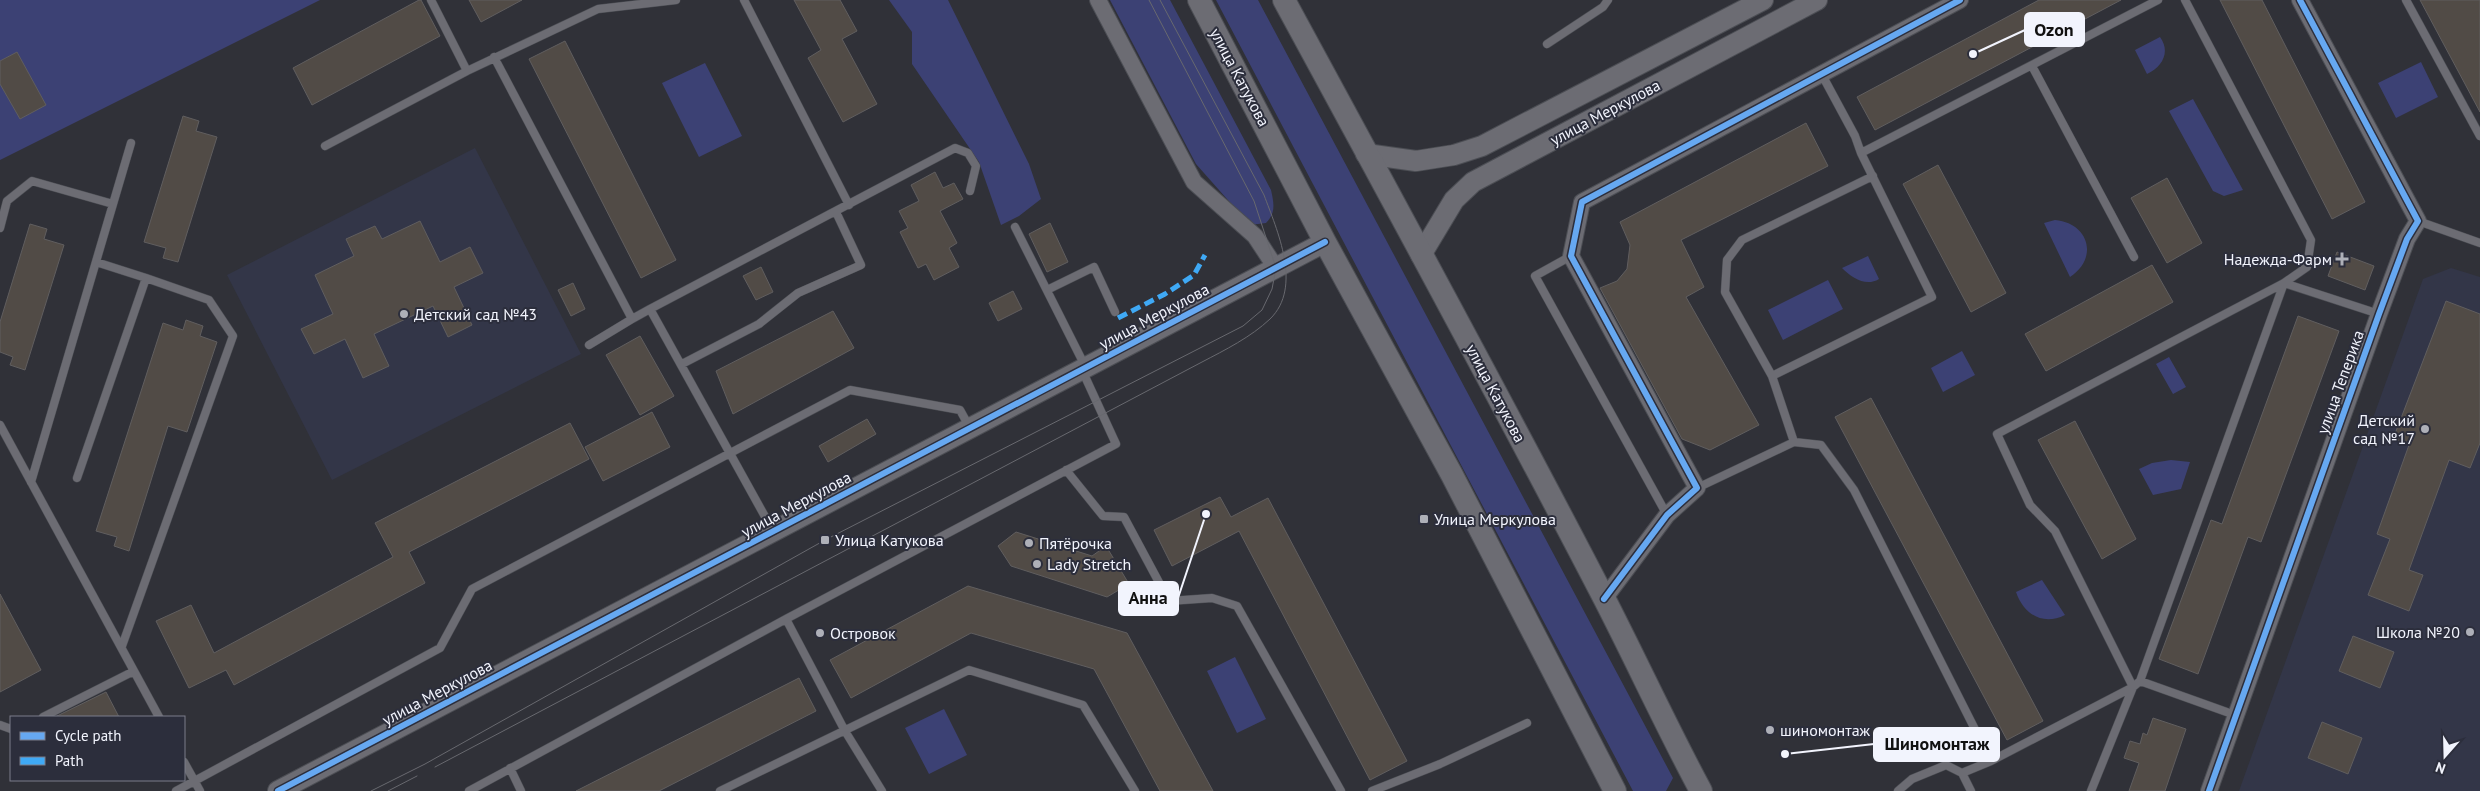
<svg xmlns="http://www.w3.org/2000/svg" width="2480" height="791" font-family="'PT Sans',sans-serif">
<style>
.built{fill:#333648}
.green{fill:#3c4174}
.building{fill:#514b46;stroke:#605e5f}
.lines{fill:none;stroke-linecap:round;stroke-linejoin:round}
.service-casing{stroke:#4c4e54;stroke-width:9}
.minor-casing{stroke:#4c4e54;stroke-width:18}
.tertiary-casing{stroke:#4c4e54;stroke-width:22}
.secondary-casing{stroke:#4c4e54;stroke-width:24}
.service{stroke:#6c6c73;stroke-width:8}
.minor{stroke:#6c6c73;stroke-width:16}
.tertiary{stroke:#6c6c73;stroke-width:20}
.secondary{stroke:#6c6c73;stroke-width:22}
.tram{stroke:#68696f;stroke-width:1}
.quiet{stroke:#3fa9f5;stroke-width:5;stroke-dasharray:10 5;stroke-linecap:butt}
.cycleway-casing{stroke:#2c2e3c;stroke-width:9}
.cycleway{stroke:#66a8f1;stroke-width:6}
.poi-dot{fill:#aeb0b8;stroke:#2c2e3c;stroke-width:2}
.labels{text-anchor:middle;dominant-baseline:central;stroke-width:4;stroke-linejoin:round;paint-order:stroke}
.street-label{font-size:16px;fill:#f2f4fd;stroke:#2c2e3c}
.poi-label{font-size:16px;fill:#f2f4fd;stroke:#2c2e3c;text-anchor:start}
.leader{fill:none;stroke:#f2f4fd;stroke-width:2}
.callout-dot{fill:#f2f4fd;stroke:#2c2e3c;stroke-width:2}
.callout{fill:#f2f4fd;stroke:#f2f4fd;stroke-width:2}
.callout-label{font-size:18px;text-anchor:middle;font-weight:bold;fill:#111}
</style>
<rect width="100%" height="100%" fill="#303138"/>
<path class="built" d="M475,148L581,354L332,480L227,275Z
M2451,268L2480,277V791H2239L2423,279Z"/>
<path class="green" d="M0,0H320L0,160Z
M889,0H948L1029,164L1041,199L1019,216L1001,225L979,162L912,64V32Z
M1110,0H1170L1271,190C1274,203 1276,213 1266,223L1250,225L1196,164Z
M1216,0H1258L1673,778L1666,791H1633Z
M2160,37C2171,52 2162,67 2147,74L2135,50Z
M2421,62L2438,97L2396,118L2378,83Z
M705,63L742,136L699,157L662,83Z
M2193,99L2243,190L2224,196L2213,191L2169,111Z
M2055,220C2089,223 2099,258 2070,277L2044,223Z
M1868,256L1879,279C1866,287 1852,278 1842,268Z
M1828,280L1843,309L1783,340L1768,310Z
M1962,351L1975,375L1943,392L1931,368Z
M2169,357L2186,387L2173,394L2156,364Z
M2171,460L2190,462L2181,489L2153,495L2139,469L2152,463Z
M2042,580L2065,615C2043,626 2024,615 2016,592Z
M1235,657L1266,719L1237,733L1207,671Z
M944,709L967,755L929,774L905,728Z"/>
<path class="building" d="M419,0H421L440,36L312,105L293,68Z
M469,0H522L481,22Z
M794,0H840L857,31L842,39L877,104L843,122L808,58L821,50Z
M2039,0H2121L1875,130L1857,97Z
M2220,0H2262L2365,202L2332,219Z
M2420,0H2480V112Z
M565,41L676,260L641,278L529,59Z
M17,52L46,105L20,119L0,84V61Z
M183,116L199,121L196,131L217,137L178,262L163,258L166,248L144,242Z
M1806,123L1828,166L1681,240L1704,287L1686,297L1759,425L1710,450L1682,439L1600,288L1617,281L1627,269L1630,245L1620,222Z
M1938,165L2006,293L1971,312L1903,184Z
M935,172L943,188L954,183L963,199L940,211L957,243L949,248L959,267L934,280L926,264L918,268L900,232L908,228L899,211L919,201L911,185Z
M2167,178L2202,243L2167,263L2131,198Z
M420,221L440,262L470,247L483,273L454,287L472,325L448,337L433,306L374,334L389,366L363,378L345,339L314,354L301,329L333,314L315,275L354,256L346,239L375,226L382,239Z
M1050,223L1068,262L1047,272L1029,234Z
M30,224L47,229L44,239L64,245L25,370L10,365L13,357L0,352V322Z
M2337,252L2374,266L2365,290L2328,276Z
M2152,265L2173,302L2046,371L2025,334Z
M761,267L773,292L756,300L743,276Z
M573,283L585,309L571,316L558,290Z
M1013,291L1022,309L998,321L989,303Z
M2446,301L2480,314V443L2470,468L2449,460L2409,570L2423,575L2409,611L2368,595L2390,539L2377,534L2409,445L2393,439Z
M833,311L854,348L733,414L716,371Z
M2298,316L2339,331L2261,542L2248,537L2198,674L2159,659L2211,520L2222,524Z
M186,320L203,326L200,336L217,342L187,432L168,426L129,551L114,546L117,537L96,531L163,323L183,330Z
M640,336L674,396L640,415L606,355Z
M1871,398L2043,721L2007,740L1835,417Z
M652,412L670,447L603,481L585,447Z
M867,419L876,434L828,462L819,446Z
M2075,421L2136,539L2102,559L2038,440Z
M570,423L589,459L409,552L425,583L234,685L226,670L189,688L156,621L191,605L214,653L393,557L375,523Z
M1220,497L1231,517L1268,498L1407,761L1370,780L1239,531L1172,566L1154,530Z
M1016,532L1092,556L1106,546L1129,584L1107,597L1011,566L998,546Z
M968,586L1127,633L1213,791H1160L1094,669L971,633L851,698L830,660Z
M0,594L41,670L0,692Z
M2353,636L2394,652L2380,688L2339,671Z
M799,678L816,711L659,791H576Z
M106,692L119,717H55Z
M2153,718L2186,729L2165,791H2129L2139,763L2124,758L2130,741L2140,744L2143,733L2147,735Z
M2322,722L2362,738L2348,774L2308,758Z"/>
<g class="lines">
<g class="service-casing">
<path id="service" d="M431,0L467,71L598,9L676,0
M744,0L849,205
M2406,0L2480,136
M1547,44L1603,7L1608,0
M494,57L632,319L650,309
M2032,66L2134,257
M1821,73L1855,136L1861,153L2158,0
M325,146L467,71
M2418,221L2480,243
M1015,227L1085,366
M0,228L7,201L32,181L113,204
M1571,256L1535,276L1667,515
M96,262L146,278
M1047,290L1094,267L1115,312
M589,345L632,319
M682,364L759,324L798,293L861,265L836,212
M1772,376L1932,297L1861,153
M0,425L159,717
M1794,442L1772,376L1725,292L1727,260L1742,240L1873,176
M1066,470L1103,516L1124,517L1169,601L1212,598L1237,606L1341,791
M77,478L146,278L209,300L233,336L122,646
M31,482L131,143
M1697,488L1794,442L1821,445L1854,490L1991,761L1962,773L1946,765L1912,779L1898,791
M773,531L650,309L955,148L968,153L976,166L970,191
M786,619L845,731L882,791
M2140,681L2284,283L2307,267L2311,240L2185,0
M43,717L134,671
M0,725L11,729
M1991,761L2133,687L2140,681L2235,715
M184,762L200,791
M510,768L521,791
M1962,773L1971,791
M176,791L440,648L472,589L850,390L960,410L970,428
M469,791L786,619L1116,444L1082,370
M720,791L969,670L1083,705L1135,791
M1372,791L1440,764L1527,723
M2091,791L2133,687L2055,531L2030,505L1997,434L2284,283L2379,314"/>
</g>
<g class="minor-casing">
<path id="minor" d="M1098,0L1194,182L1255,236L1276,268
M1604,599L1667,515L1697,488L1571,256L1582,202L1960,0
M2209,791L2379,314L2407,239L2418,221L2300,0"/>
</g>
<g class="tertiary-casing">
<path id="tertiary" d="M1366,154L1416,161L1454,155L1482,146L1763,0
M1421,255L1454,200L1473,182L1817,0
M278,791L1325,242"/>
</g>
<g class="secondary-casing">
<path id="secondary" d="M1199,0L1325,242L1452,475L1615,791
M1284,0C1392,199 1500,397 1604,598C1637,662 1667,728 1701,791"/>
</g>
<use href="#service" class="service"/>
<use href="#minor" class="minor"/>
<use href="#tertiary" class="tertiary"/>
<use href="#secondary" class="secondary"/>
<path class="tram" d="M435,767L1202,362C1225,350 1251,337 1270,319C1303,287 1277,230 1264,195L1160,0
M371,791L425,764L825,540L1243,326L1262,310L1272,289L1276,268L1254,201L1149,0
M388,791L417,776"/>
<path class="quiet" d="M1118,318L1165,294L1194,275L1205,255"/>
<g class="cycleway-casing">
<path id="cycleway" d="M1604,599L1667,515L1697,488L1571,256L1582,202L1960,0
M278,791L1325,242
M2209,791L2379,314L2407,239L2418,221L2300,0"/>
</g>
<use href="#cycleway" class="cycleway"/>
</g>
<g class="poi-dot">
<path d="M2339.5 251.5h5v5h5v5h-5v5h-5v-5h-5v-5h5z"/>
<circle cx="404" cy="314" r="5"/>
<circle cx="2425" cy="429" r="5"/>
<rect x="1419" y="514" width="10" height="10" rx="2.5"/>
<rect x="820" y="535" width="10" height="10" rx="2.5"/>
<circle cx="1029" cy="543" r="5"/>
<circle cx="1037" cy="564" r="5"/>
<circle cx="2470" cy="632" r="5"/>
<circle cx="820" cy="633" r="5"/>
<circle cx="1770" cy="730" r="5"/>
</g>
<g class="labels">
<g class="street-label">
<text transform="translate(1240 77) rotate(62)">улица Катукова</text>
<text transform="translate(1605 112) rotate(-28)">улица Меркулова</text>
<text transform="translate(1154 316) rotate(-28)">улица Меркулова</text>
<text transform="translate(2340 382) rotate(-70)">улица Теперика</text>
<text transform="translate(1496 393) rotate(62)">улица Катукова</text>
<text transform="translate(796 504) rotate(-28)">улица Меркулова</text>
<text transform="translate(437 692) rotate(-28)">улица Меркулова</text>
</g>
<g class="poi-label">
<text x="2332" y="259" text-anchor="end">Надежда-Фарм</text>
<text x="414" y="314">Детский сад №43</text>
<text x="2415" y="420" text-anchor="end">Детский<tspan x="2415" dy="18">сад №17</tspan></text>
<text x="1434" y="519">Улица Меркулова</text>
<text x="835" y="540">Улица Катукова</text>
<text x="1039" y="543">Пятёрочка</text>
<text x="1047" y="564">Lady Stretch</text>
<text x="2460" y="632" text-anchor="end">Школа №20</text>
<text x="830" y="633">Островок</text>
<text x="1780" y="730">шиномонтаж</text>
</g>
</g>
<path class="leader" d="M1973 54L2025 30M1206 514L1178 598M1785 754L1874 744"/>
<g class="callout-dot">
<circle cx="1973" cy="54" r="5"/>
<circle cx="1206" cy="514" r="5"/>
<circle cx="1785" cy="754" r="5"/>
</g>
<g class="callout">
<rect x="2025" y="13" width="59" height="33" rx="5"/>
<rect x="1119" y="582" width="59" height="33" rx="5"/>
<rect x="1874" y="728" width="125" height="33" rx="5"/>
</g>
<g class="callout-label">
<text x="2054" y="36">Ozon</text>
<text x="1148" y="604">Анна</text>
<text x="1937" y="750">Шиномонтаж</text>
</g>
<rect x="10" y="716" width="175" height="65" fill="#2c2e3c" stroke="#7b7d89"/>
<rect x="20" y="732" width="25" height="8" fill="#66a8f1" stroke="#7b7d89"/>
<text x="55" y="741" font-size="15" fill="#f2f4fd">Cycle path</text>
<rect x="20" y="757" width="25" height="8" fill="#3fa9f5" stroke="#7b7d89"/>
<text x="55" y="766" font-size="15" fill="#f2f4fd">Path</text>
<g transform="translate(2445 756) rotate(200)" stroke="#2c2e3c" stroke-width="4" paint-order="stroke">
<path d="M0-4L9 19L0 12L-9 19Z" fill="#f2f4fd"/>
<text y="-8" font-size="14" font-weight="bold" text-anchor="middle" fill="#f2f4fd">N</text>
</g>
</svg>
